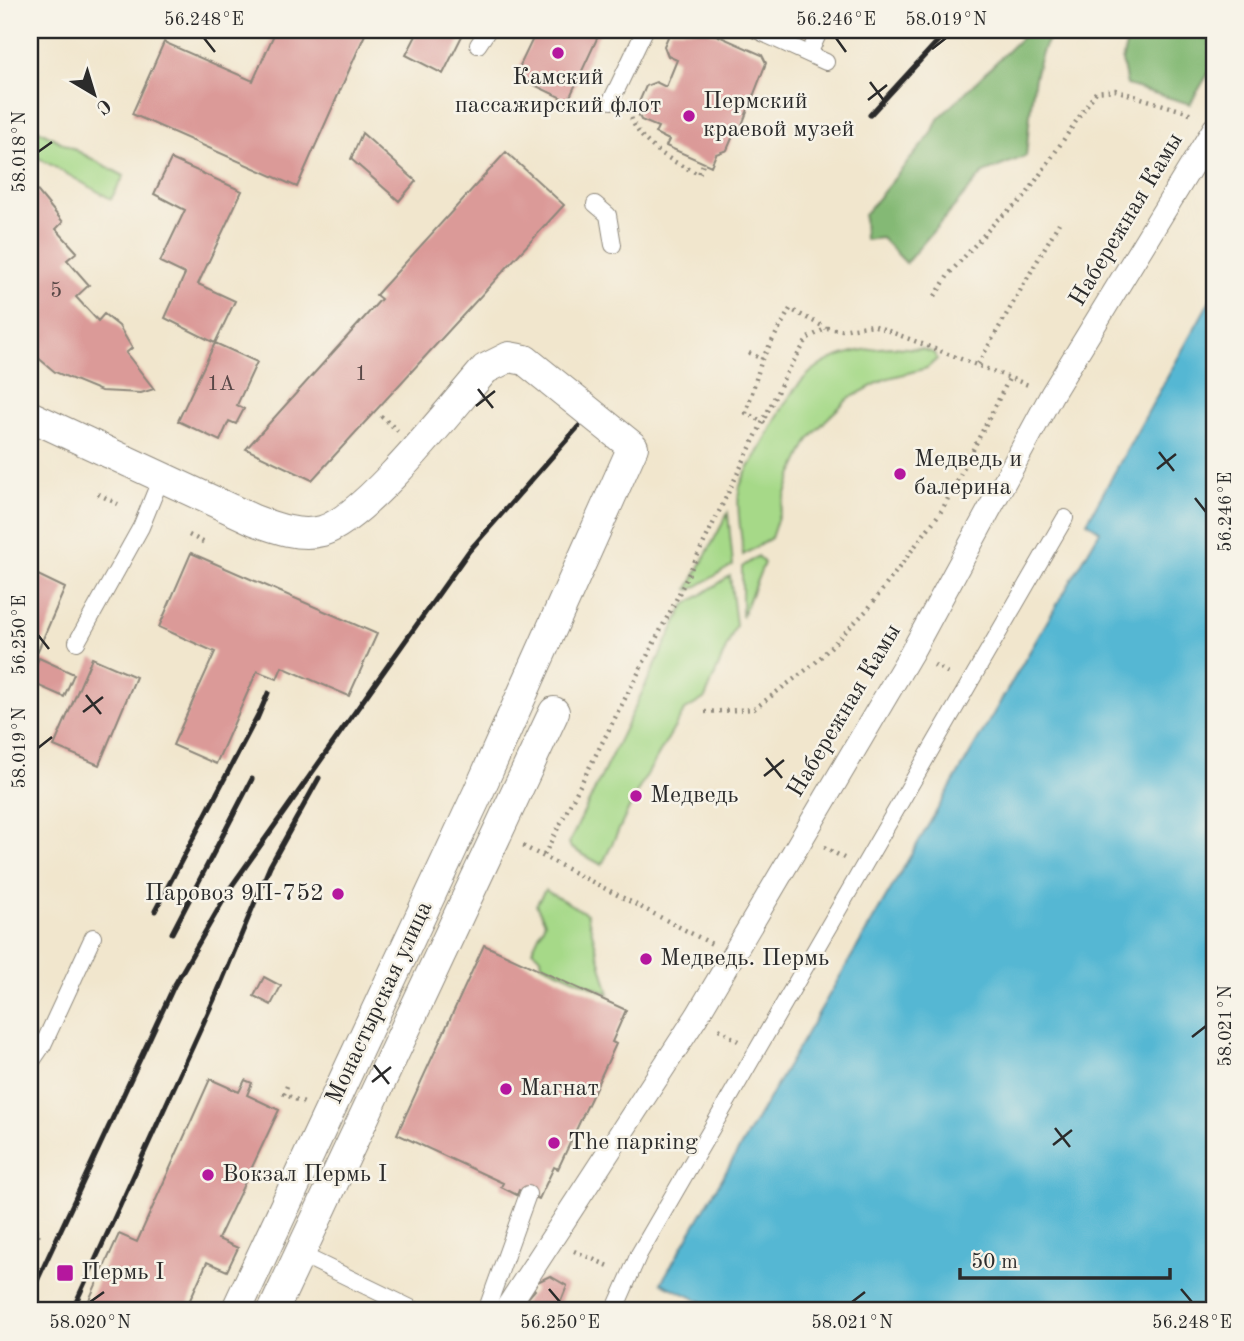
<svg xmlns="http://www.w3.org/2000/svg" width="1244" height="1341" font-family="'Old Standard TT',serif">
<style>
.green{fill:#a6d988;stroke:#68825a;stroke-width:2}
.forest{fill:#84b974;stroke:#587250;stroke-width:2}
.water{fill:#54b7d3;stroke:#40717f;stroke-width:2}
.building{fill:#db9a98}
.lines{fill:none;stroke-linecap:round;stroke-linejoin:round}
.service-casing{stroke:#8e887c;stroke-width:18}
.pedestrian-casing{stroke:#8e887c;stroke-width:25}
.minor-casing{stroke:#8e887c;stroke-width:32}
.path{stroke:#8e887c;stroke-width:4.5;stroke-dasharray:2 5;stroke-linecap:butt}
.service{stroke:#fff;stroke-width:16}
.pedestrian{stroke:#fff;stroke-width:23}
.minor{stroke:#fff;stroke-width:30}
.rail{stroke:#2b2b2b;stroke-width:5}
.ticks{fill:none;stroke:#2b2b2b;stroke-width:2.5}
.poi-dot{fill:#b5179e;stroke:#f7f3e8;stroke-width:2.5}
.labels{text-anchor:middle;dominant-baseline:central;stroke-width:5;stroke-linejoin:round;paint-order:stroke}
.number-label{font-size:21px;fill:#574746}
.poi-label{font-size:24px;fill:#2b2b2b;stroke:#f7f3e8;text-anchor:start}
.street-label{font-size:24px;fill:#2b2b2b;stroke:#f7f3e8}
.neatline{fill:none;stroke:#2b2b2b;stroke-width:2.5}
.ticks-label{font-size:18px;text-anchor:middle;fill:#2b2b2b}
</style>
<rect width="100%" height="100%" fill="#f7f3e8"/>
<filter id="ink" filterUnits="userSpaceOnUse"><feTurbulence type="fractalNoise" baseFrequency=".0143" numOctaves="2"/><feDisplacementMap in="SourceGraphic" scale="14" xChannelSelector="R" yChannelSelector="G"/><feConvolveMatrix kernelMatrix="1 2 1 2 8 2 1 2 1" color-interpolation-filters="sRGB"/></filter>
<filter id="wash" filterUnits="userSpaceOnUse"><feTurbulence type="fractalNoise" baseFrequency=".00686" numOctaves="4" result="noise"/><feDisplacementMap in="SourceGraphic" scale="28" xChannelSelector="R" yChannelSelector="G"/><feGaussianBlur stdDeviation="1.57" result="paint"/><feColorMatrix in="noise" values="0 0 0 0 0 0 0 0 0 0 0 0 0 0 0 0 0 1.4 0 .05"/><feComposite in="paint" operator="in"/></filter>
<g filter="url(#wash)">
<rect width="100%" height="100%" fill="#f1e6cd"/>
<path class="green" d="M31,126L124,176L111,199L30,153Z
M891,347L922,349L934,353L937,359L927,368L885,379L848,399L825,421L808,441L793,473L771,538L743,555C742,535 736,511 739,491C741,477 754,460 761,448C796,381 809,352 891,347Z
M728,513L733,565L691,590L688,589Z
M758,556L764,563L742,617V567Z
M730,576L736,625L705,698L684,711L637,792L602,865L571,848L569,843L684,606Z
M545,890L587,914L609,994L542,964L541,957L532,950L545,922L536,905Z"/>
<path class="forest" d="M1029,30H1056C1031,51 1030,124 1026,156L983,173L906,263L882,238L865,240L864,215L932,133L938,119Z
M1130,30H1214V64L1190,104L1127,85L1122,61Z"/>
<path class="water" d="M1214,293V1311H722L661,1283L1100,531L1087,522Z"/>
<g id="blocks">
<path class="building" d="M276,30H367L297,187L132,114L164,42L253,81Z
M419,30H465L443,74L406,55Z
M537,30H601L568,101L515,76Z
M671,30H705L762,55L766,63L740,130L736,129L727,150L716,154L711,166L666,146L669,140L655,133L658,127L641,120L636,109L646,86L656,82L666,87L677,60L668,56L664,46Z
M362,133L416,181L399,201L351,159Z
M506,152L564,205L312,480L246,449L381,299L376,295Z
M171,159L242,191L198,284L235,301L215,343L257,362L237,405L244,409L236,424L229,421L220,441L178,421L215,343L165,318L185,274L160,262L185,210L154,194Z
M30,182L63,222L56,229L77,252L67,260L89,285L76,297L98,321L104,314L119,326L132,348L126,353L154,389L141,393L101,391L55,372L30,351Z
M191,553L377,634L349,696L282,667L277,679L257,671L216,764L173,745L215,652L159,627Z
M38,575L65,588L30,669V593Z
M39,658L74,674L64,697L35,684L30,696V677Z
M92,658L136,677L99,765L54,746Z
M484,945L626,1010L612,1042L616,1044L558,1169L554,1167L539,1199L519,1190L517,1195L501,1187L503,1183L397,1134Z
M264,977L281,986L271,1005L254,996Z
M210,1079L239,1092L245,1080L252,1083L247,1095L279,1110L218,1239L238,1248L227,1271L207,1262L185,1311H84L119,1234L137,1242Z
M550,1276L567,1286L557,1311H523L520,1307L535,1290L531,1285Z"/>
</g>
</g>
<g filter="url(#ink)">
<use href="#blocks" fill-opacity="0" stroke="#8e887c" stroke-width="2"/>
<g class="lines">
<g class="service-casing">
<path id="service" d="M756,30L826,62
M478,45L488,30
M809,54L820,30
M611,101L645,30
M595,204L608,215L613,245
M77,642L141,527L161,478
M30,1064L43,1045L93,937
M300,1254L417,1311
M486,1311L528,1194
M614,1311L639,1254L1065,518"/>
</g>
<g class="pedestrian-casing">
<path id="pedestrian" d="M505,1311L697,1016L912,652L1052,394L1214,129"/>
</g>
<g class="minor-casing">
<path id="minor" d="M30,416L254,520C275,528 300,537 322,531C366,518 452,407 485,369L509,357L525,360L633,447L478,793L236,1311
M273,1311L554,712"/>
</g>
<path class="path" d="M725,30L736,35
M630,111C633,141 674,163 699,174L704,162
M935,296L949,274L997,220L1024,198L1096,92L1115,90L1193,114
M749,353L762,359
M978,364L1059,223
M381,416L398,431
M765,423L746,413L762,359L790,309L826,328
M98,494L118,504
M189,535L207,544
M934,665L950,674
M705,712L754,709L814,664L868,609L942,510L1010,377
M523,846L712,944
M824,847L844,858
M544,855L673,606L786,374L808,338L827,328L842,330L873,325L1031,386
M719,1029L738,1041
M287,1086L284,1094L304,1103
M30,1227L40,1232L30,1254
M574,1251L611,1267"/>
<use href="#service" class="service"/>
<use href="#pedestrian" class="pedestrian"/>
<use href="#minor" class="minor"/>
<path class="rail" d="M870,115L948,30
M257,719L268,693
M155,911L260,711
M172,933L252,779
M30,1296L174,986L231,887L469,551L579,426
M72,1311L217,993L270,866L319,778"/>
</g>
</g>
<path class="ticks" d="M204,38L215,52M836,38L846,52M932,49L946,38M870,82L885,102M868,100L887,85M38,152L52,142M478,389L493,408M476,406L495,391M1159,452L1174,471M1157,469L1176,454M1195,498L1206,512M38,635L49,649M86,695L101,714M83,712L103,697M38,748L52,737M766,758L782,778M764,776L784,760M1192,1037L1206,1026M374,1065L389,1084M372,1082L391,1067M1055,1128L1070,1147M1053,1145L1072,1130M549,1289L560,1302M1181,1289L1192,1302M90,1302L104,1292M852,1302L865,1292"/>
<g class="poi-dot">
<circle cx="558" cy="53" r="7"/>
<circle cx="689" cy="116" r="7"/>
<circle cx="900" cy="474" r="7"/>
<circle cx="636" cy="796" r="7"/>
<circle cx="338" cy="894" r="7"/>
<circle cx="646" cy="959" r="7"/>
<circle cx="506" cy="1089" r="7"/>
<circle cx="554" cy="1143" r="7"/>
<circle cx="208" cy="1175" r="7"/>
<rect x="56" y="1264" width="18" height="18" rx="3.5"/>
</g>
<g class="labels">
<g class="number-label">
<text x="56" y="291">5</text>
<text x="361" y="374">1</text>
<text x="221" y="384">1А</text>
</g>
<g class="poi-label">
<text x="558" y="78" text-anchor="middle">Камский<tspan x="558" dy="28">пассажирский флот</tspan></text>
<text x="703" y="102">Пермский<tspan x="703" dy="28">краевой музей</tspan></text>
<text x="914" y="460">Медведь и<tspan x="914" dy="28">балерина</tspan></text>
<text x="650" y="796">Медведь</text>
<text x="324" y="894" text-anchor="end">Паровоз 9П-752</text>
<text x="660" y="959">Медведь. Пермь</text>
<text x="520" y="1089">Магнат</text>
<text x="568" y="1143">The паркing</text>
<text x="222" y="1175">Вокзал Пермь I</text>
<text x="81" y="1273">Пермь I</text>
</g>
<g class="street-label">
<text transform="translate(1127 220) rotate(-59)">Набережная Камы</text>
<text transform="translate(845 711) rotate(-59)">Набережная Камы</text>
<text transform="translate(380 1003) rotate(-65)">Монастырская улица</text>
</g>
</g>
<rect width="1244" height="1341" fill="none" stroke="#f7f3e8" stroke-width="77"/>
<g transform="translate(94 94) rotate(142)" stroke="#f7f3e8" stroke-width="5" paint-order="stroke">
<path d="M0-5L12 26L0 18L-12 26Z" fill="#2b2b2b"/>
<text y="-10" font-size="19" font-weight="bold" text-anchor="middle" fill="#2b2b2b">С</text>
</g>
<path d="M960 1268v10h210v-10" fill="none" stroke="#2b2b2b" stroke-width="3.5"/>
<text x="971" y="1268" font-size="21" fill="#2b2b2b" stroke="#f7f3e8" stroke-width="5" paint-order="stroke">50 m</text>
<rect x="38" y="38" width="1168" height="1264" class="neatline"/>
<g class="ticks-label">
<text x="204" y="25">56.248°E</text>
<text x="836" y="25">56.246°E</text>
<text x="946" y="25">58.019°N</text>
<text transform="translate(19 152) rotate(-90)" y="6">58.018°N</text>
<text transform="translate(1225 512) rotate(-90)" y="6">56.246°E</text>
<text transform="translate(19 635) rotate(-90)" y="6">56.250°E</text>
<text transform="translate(19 748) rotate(-90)" y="6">58.019°N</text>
<text transform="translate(1225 1026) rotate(-90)" y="6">58.021°N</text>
<text x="90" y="1328">58.020°N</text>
<text x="560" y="1328">56.250°E</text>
<text x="852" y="1328">58.021°N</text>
<text x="1192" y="1328">56.248°E</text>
</g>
</svg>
